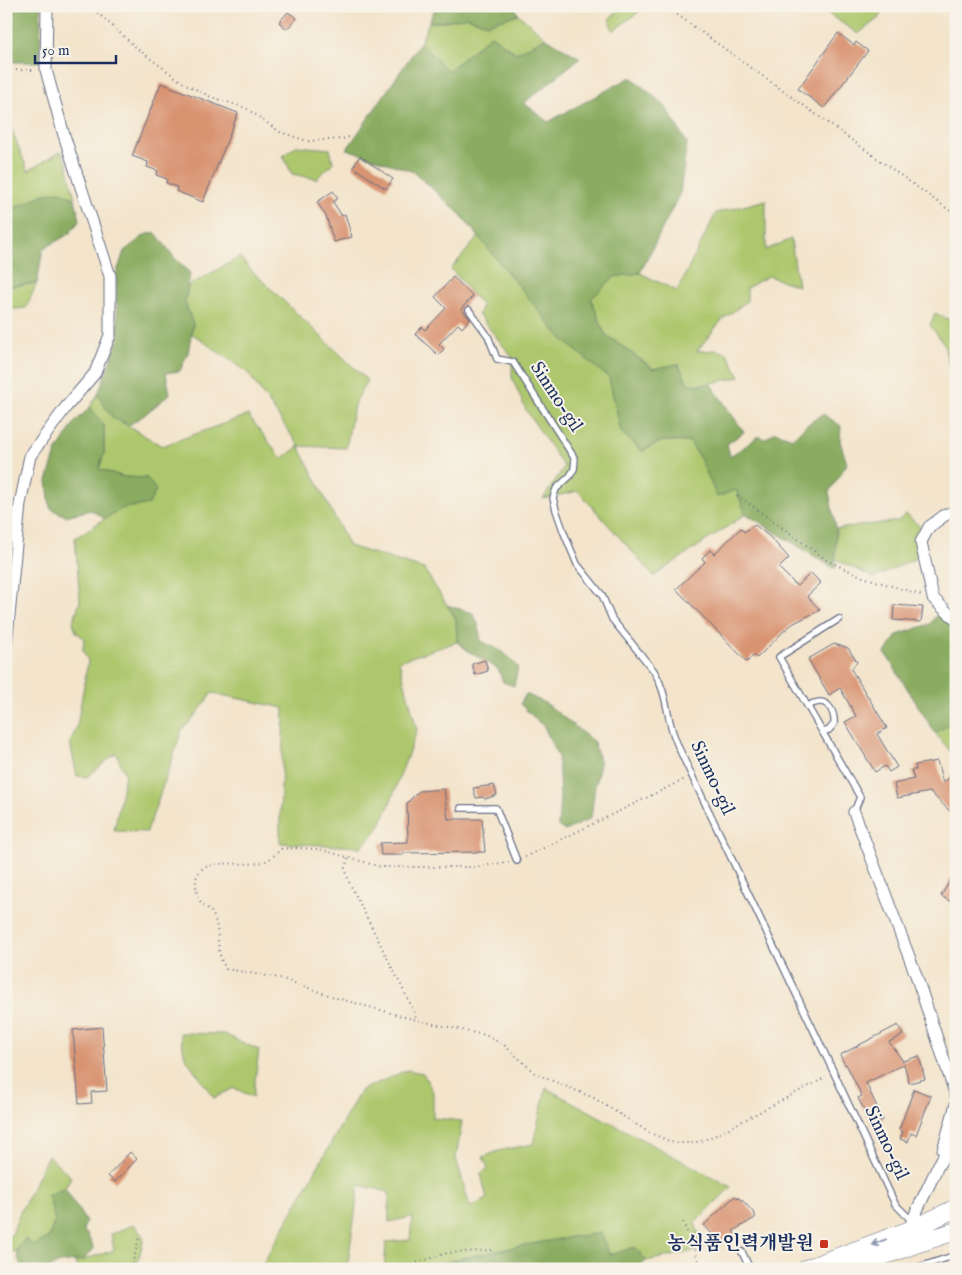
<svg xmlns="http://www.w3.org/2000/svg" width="962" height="1275" font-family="'IM FELL English','Noto Serif KR',serif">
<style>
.green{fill:#adc76d;stroke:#647b66}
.forest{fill:#8aac60;stroke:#526e5f}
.building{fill:#d89371}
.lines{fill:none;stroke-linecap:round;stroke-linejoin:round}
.lane-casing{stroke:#676e84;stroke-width:8}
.street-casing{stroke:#676e84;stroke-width:13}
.primary-casing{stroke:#676e84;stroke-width:19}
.path{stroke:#676e84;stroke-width:2;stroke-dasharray:1 4;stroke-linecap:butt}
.lane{stroke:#fff;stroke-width:5.5}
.street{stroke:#fff;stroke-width:11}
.primary{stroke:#fff;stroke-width:18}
.oneway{stroke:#8d97ae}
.poi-dot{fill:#c8321e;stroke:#f7f3e8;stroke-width:2}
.labels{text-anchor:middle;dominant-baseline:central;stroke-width:4;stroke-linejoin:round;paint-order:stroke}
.street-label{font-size:19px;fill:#1b2f5e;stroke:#f7f3e8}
.poi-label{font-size:19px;font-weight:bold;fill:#1b2f5e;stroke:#f7f3e8;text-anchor:end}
</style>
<rect width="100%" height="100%" fill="#f7f3e8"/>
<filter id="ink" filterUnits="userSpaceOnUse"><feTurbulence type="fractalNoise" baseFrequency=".02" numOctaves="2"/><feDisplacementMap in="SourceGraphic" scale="10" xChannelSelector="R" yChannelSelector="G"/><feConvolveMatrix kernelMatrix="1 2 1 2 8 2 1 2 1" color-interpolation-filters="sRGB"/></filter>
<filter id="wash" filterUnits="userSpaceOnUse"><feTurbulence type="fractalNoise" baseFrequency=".0096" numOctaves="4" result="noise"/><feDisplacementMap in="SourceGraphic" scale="20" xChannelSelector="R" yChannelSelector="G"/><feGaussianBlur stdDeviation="1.12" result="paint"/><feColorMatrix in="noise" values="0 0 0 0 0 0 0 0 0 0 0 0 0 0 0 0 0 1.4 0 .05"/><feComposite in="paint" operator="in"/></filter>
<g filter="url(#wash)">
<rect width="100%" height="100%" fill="#f3e4cb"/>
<path class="green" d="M623,6H647L613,31L609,19Z
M817,6H885L880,17L858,34Z
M518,14L546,38L516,53L491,35L448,71L420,43L429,22H439L467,17L487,24Z
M6,115L28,171L61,151L67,163L75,199L60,191L42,195L15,208L6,207Z
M296,146L330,149L333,163L316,179L292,174L283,156Z
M766,200V250L791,239L798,286L768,276L747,288V301L722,320L697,351L716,350L727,353L740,377L701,385L688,384L678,364L654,369L605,334L591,299L613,277L640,273L677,291L716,213Z
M479,236L561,338L610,378L621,432L642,451L662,441L690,442L701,460L717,496L736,490L746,514L654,576L578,491L543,499L564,467L526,410L512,378V357L478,314L482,306L451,269Z
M240,257L249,268L367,380L354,405L346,448L299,446L349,546L424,569L456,619L457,642L399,661L417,730L389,806L377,830L361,847L280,843V817L284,708L212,693L196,715L182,730L147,832L114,831L125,774L116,753L87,777L77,776L70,743L77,726L88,661L83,650L84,638L76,632L73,622L80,601L75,538L120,509L149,504L147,478L124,477L99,469L104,454V426L90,407L98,394L103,404L113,418L123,423L162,446L248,415L282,459L299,446L248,373L191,333L193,324L185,302L188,286Z
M37,283L26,308L6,310V287Z
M935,313L956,323V419L953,385L944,344L930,325Z
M906,514L924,530L918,537L916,558L874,578L835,559L836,529L898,521Z
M956,720V758L935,733Z
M180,1033L224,1034L259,1050L253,1097L234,1088L214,1098L185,1057Z
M407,1070L423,1073L433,1092V1118L462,1121L456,1158L470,1207L487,1199L481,1174L488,1168L483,1157L498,1151L533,1144L546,1088L731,1187L695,1223L704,1249L646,1261L635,1247L610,1255L576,1236L457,1259L422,1269H384L386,1242L410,1240L412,1217L389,1222V1192L359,1185L347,1269H260L361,1090Z
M48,1155L71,1177L65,1188L48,1195L55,1219L49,1237L34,1246L25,1239L16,1251L6,1253V1236L12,1235L18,1217Z
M134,1224L144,1238L136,1269H78L74,1261L83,1260L114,1250L111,1234Z"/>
<path class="forest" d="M6,6H41L40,62H6Z
M436,6H514L518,14L487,24L467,17L439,22H429Z
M491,35L516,53L546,38L580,58L524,103L548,122L631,77L665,106L687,143L680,193L640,273L614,277L591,299L605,334L653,369L678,364L688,384L701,385L710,383L744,432L727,444L730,456L747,445L758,436L765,439L775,432L793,438L805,426L823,414L841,426L840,441L847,464L829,492L836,529L835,569L746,514L736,490L717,497L701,460L690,442L662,441L642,451L621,432L609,378L561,338L461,215L414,172L347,149L420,43L448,71Z
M60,191L75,199L80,220L69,234L43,249L37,283L6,287V207L15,208L42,195Z
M155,232L174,257L190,273L185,302L193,324L188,353L180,371L166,373L170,394L143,416L129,425L113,418L103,404L98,394L118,340L116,275L124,251L145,235Z
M90,407L104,426V454L99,469L124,477L147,478L156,490L149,504L120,509L105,519L91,510L65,516L50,508L47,481L56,452L75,422Z
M447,605L473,613L478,624L481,641C497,648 506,653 518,667L514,686L503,682L498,669L468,651L457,642L456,619Z
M938,613L956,627V720L935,733L885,653L897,635L930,624Z
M526,694L547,704L594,742L600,764L595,786L591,818L565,831L558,826L560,796L558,757L544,727L520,704Z
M65,1188L86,1222L83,1230L87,1234L94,1249L83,1260L60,1263L47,1269H22L16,1251L25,1239L34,1246L49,1237L55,1219L48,1195Z
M600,1233L610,1255L635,1247L646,1261L637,1269H533L519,1264L502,1269H422C480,1253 540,1241 600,1233Z"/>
<g id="blocks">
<path class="building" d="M288,12L297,18L287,29L279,22Z
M838,33L854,45L856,42L868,51L824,108L798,89Z
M161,83L238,113L203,202L176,191L177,187L166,183L167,179L156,175L158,171L147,167L148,162L132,156Z
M360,156L393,179L386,189L353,167Z
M333,191L338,198L333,202L342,216L345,214L352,237L334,242L326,216L317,202Z
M453,277L473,296L461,309L470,319L462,328L458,324L439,344L444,349L438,355L415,334L422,327L425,330L446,308L435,297Z
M755,525L771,538L789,558L779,568L797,586L811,573L821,583L807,596L820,610L794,623L785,630L757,658L753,655L747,662L676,589L705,562L702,558L710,550L714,554L741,528L744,532Z
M894,605L923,607L921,622L893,620Z
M834,644L848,648L857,662L851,669L887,728L877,734L897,767L889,772L885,766L875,772L845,722L856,716L840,688L829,695L808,659Z
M485,660L488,671L475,675L472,664Z
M937,761L943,783L956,772V817L930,792L897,798L894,784L914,779L911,770H916L915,765Z
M494,785L497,795L485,799L483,797L476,798L473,788Z
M444,789L448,819H482L485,852L403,853V855H381L380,843L408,842L407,803L419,791Z
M956,870V905L941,896Z
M898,1025L903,1035L889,1042L903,1061L919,1056L925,1079L909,1083L904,1064L866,1083L883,1120L872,1125L858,1098L862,1096L846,1064L845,1065L840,1055Z
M102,1027L107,1091L91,1092L92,1103L79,1104L73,1030Z
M914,1089L931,1096L916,1135L911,1133L908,1142L900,1139L903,1132L899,1130Z
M130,1152L137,1159L115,1182L108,1176Z
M735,1196L743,1201L755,1214V1218L733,1231L738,1237L730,1244L727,1241L721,1244L704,1225Z"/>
</g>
</g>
<g filter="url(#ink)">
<use href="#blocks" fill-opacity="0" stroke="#676e84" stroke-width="1"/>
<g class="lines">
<g class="lane-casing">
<path id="lane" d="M469,310L488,336L497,359L513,362L575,459L574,469L570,476L556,489L553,498L556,510L564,533L577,564L602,595L612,619L654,671C667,693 666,713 674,736C679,750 686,763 692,776L834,1073L895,1204L912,1221
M839,619L779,657L860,797L854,812
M808,707C810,705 813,703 815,703C829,698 835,714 834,724L829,730L823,732
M461,808H496L517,861
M742,1252L750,1269
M913,1269L956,1255"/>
</g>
<g class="street-casing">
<path id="street" d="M956,511L945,515L929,527L921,542L933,598L946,611L956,619
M6,646L20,504L30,456L66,407L95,373L110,335V276L63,132L46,70L47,6
M854,812L916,975L956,1096
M943,1150L956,1104
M913,1233L912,1221L938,1166L956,1135"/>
</g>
<g class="primary-casing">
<path id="primary" d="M806,1269L913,1229L956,1208
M847,1269L913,1245L956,1231"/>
</g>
<path class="path" d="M90,6L139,50L182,82L211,97L246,108L280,132L307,141L342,139L349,137
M665,6L956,215
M6,70H36
M737,495L828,561L863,577L921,595
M525,857L685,779
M348,858L345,868L349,882L414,1011L416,1019
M509,862L475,867H381L319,849L294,848L281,849C275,855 271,859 263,862C240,869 187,850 197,893C199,906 211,907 214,917C219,929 217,942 220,955C221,960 224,965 226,969L280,978L337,998L416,1020L485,1035L504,1045L536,1074L594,1098L650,1133L674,1143H691L701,1141L716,1135L826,1077
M683,1222L702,1269
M131,1269L139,1238
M398,1269L447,1253L493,1250"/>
<use href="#lane" class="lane"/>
<use href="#street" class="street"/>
<use href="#primary" class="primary"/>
</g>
<defs><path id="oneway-shaft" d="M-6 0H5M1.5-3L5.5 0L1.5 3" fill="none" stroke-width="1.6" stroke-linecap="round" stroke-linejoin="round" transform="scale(1.25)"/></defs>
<use class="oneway" href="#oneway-shaft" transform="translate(879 1242) rotate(159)"/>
</g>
<rect class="poi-dot" x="819" y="1239" width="10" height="10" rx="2.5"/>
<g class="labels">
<g class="street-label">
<text transform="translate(556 397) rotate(57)">Sinmo-gil</text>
<text transform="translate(712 778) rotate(65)">Sinmo-gil</text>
<text transform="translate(886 1143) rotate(65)">Sinmo-gil</text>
</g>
<g class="poi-label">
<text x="814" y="1244">농식품인력개발원</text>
</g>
</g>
<rect width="962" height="1275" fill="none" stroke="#f7f3e8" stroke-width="25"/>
<path d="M35 55v8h81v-8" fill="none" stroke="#1b2f5e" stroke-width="2.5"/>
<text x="42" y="55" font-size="15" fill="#1b2f5e" stroke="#f7f3e8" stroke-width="4" paint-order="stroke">50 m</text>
</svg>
